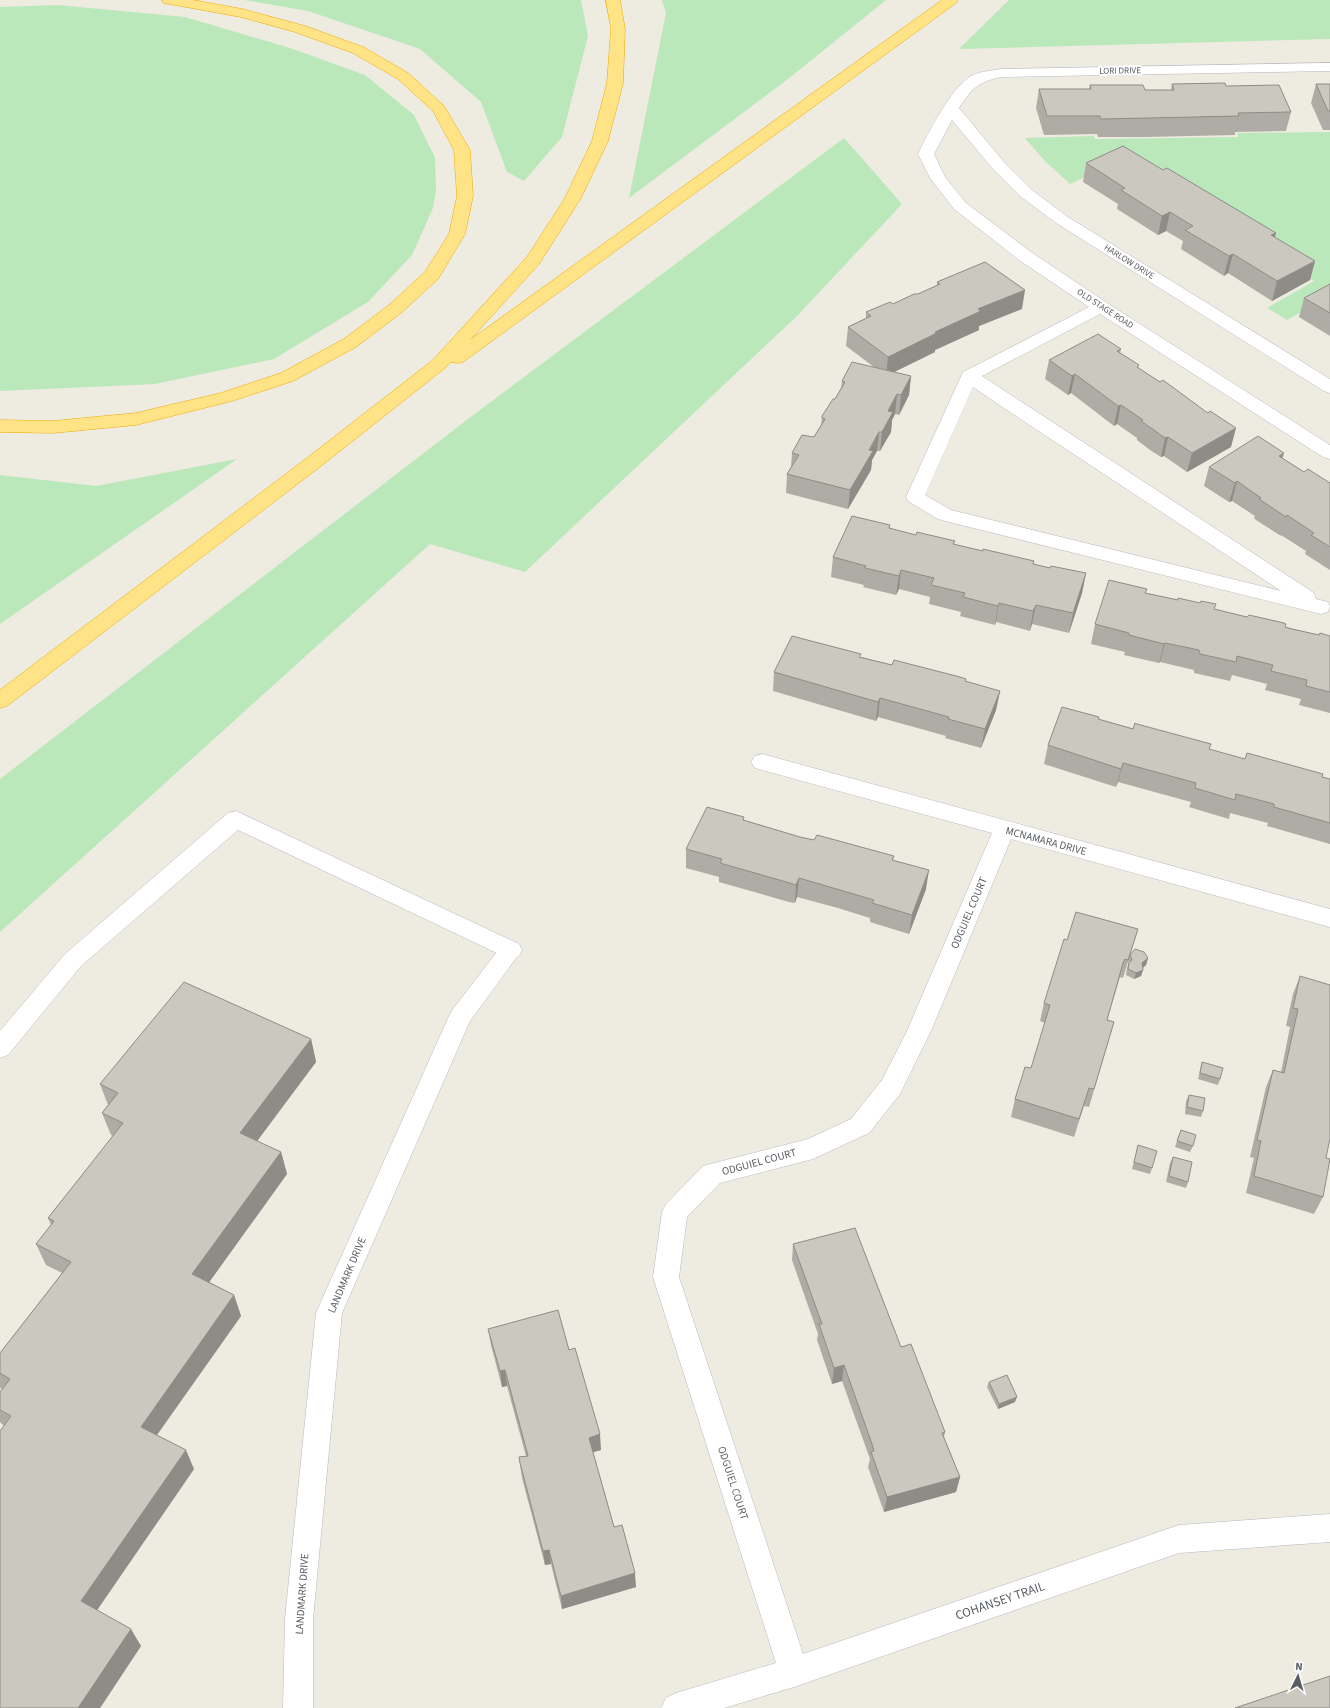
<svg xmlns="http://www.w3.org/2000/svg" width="1330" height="1708" font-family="'Source Sans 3',sans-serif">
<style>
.green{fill:#bae8bb}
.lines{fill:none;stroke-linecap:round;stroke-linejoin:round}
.lane-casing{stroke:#b6b9bf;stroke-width:1}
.street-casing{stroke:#b6b9bf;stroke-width:1}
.highway-casing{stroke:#efaa00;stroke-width:1}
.lane{fill:#fff;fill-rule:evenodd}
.street{fill:#fff;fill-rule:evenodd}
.highway{fill:#ffe387;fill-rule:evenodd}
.wall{fill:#afaca5}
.shaded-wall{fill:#8e8c86}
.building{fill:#cbc8c0;stroke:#8e8c86}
.labels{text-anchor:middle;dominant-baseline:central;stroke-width:4;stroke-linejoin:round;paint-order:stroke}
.far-street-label{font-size:9px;fill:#595e63;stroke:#fff}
.street-label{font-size:11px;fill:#595e63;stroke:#fff}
.near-street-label{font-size:13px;fill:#595e63;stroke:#fff}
</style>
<rect width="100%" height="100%" fill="#eeebe1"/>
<path class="green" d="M244,0H581L588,36L562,137L524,181L507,172L481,102L420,49L308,11Z
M662,0H886L788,79L629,198L666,13Z
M1009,0H1330V39L959,49Z
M58,5L185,17L290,48L365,75L414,115L435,158L436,190L433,208L412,255L368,302L274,359L155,384L0,391V7Z
M1330,132V296L1287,320L1267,308L1314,281L1121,161L1070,184L1045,161L1025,138L1094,136L1095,139L1238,137L1237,133Z
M844,138L902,204L797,316L525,572L430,544L0,932V779L468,419Z
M237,459L0,624V475L96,486Z"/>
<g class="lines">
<g class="lane-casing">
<path id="lane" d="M236,811L519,944L522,950L519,956L511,959L503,956L238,830L81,966L8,1055L0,1058V1031L65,954L228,813Z"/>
</g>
<g class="street-casing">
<path id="street" d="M1330,63V71L1001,77C978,82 972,88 959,108L1004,162L1032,190L1068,217L1330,379V393L1324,391L1056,223L1020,196L992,168L952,120L934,154L945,177L966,203L1031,252L1107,303L1330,445V459L1323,457L1100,314L982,376L1314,593L1316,599L1328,602L1330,606L1328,612L1321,614L945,521L938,519L908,501L906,497L963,372L1089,307L1019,260L954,209L930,178L918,154C929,132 950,89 971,76C980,71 991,71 1001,69ZM973,387L1001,406L1281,591L951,510L925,495Z
M762,754L1330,909V927L1011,839L931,1031L900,1094L869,1133L813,1159L720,1183L687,1217L679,1277L803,1654L1179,1525L1330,1514V1542L1179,1553L794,1687L724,1708H661L666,1698L676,1693L776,1663L653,1277L662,1212L666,1204L703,1166L808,1139L851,1119L882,1080L907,1031L992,833L755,768L751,762L755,756Z
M511,941L519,944L522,950L470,1021L342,1313L313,1619V1708H283L285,1619L316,1313L449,1016L453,1009L503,944Z"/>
</g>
<g class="highway-casing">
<path id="highway" d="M162,0H193L242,9L305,26L363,47L408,73L444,106L470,150L473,196L465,234L438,279L401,313L356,347L293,381L232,401L136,425L53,433L0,432V420L53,421L136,413L221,393L281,373L344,339L389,305L425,272L449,234L457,196L454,150L433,111L398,79L353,53L295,32L241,17L169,4L164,3Z
M606,0H620L625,29L623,83L608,141L581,198L539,264L470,340L942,0H958L956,3L463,362L457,363L451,362L445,368L321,466L7,706L0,708V690L307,458L433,360L527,257L565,198L592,141L607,83L611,29Z"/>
</g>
<use href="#lane" class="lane"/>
<use href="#street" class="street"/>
<use href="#highway" class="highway"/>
</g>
<path class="wall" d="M1172,84L1226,86L1291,112L1286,131L1235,132V135L1145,137H1098L1097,134L1044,135L1036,108L1039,89H1089L1090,85L1145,90H1171Z
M1316,84H1330V130H1323L1311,103Z
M1086,163L1163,170L1276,233L1274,237L1315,261L1310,280L1272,301L1228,273L1224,276L1181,249L1183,241L1166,231L1158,235L1117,209L1118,204L1083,182Z
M937,282L1022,309L979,326V330L935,350V352L894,372L911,376L909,395L899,415L895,414L892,420L891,432L880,451H877L872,460L871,470L848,509L786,493L787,474L791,467L792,453L814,437L821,425L822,418L835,399L841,388L842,381L874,367L846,346L848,327L866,318V312L893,304L918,294L937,285Z
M1330,284V336L1299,317L1304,298Z
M1121,349L1120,353L1139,365L1138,368L1231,447L1187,472L1164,456L1161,457L1150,450L1137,440V438L1117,424L1114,426L1071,393L1068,395L1045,379L1049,360Z
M1282,458L1304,472L1330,483V570L1305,554L1306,551L1281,535V536L1256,520L1254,518L1255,516L1232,501L1229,502L1204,486L1209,467Z
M889,528L916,535L955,541L954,544L1033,564L1050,568L1086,573L1082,593L1069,633L1032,624L1030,631L996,622L995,625L960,616L961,612L929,604L930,597L899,589L896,595L863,587L864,585L831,577L833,557Z
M1146,593L1214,609L1285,627L1319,635L1330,636V713L1299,705L1301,699L1265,690L1267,684L1232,675L1230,681L1194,673V670L1160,662L1159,663L1124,655L1125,652L1091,644L1095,624Z
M861,657L892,665L966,679L965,682L1000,691L996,710L981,748L945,738L946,736L878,717L876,721L773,691L774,672Z
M1098,719L1245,759L1330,779V844L1267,826L1268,823L1230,813L1229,819L1189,807L1191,802L1118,782L1116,787L1044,764L1048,745Z
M744,817V820L800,837L814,840L894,856L893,860L926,889L909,934L870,922V918L838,908L797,897L795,903L789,902L719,882V877L686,868V849Z
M1138,929L1123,978L1120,977L1107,1020L1114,1022L1089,1107L1084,1106L1074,1137L1011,1117L1015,1099L1031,1068L1045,1023L1040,1021L1044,1003Z
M1130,955L1148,958L1146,965L1143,968V970L1141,976L1134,979L1126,975L1127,968L1129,962L1128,961Z
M1300,976L1326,1158L1323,1197L1314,1214L1246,1193L1254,1158L1250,1157L1266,1087L1273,1070L1281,1072L1290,1027L1286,1026L1293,994Z
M311,1039L316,1062L257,1141L281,1152L287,1174L209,1282L234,1295L241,1316L157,1435L194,1469L97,1610L141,1646L100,1708H0L4,1426L0,1422V1392L2,1389L0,1388V1353L62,1273L46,1265L36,1244L51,1225L48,1218L113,1136L111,1135L102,1113L108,1105L100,1084Z
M1202,1062L1220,1079L1218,1085L1198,1079Z
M1189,1095L1203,1111L1201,1117L1185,1114L1186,1101Z
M1181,1130L1193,1146L1190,1152L1175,1147Z
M1138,1145L1152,1168L1150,1174L1132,1169Z
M1173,1157L1188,1182L1186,1188L1166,1182L1170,1163Z
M793,1244L901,1347L945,1432L944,1437L960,1477L956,1492L884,1512L868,1467L870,1459L842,1381L832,1384L817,1340L818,1334L792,1260Z
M488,1329L569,1350L601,1450L593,1452L614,1527L636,1587L562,1609L551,1564L545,1565L522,1478L519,1457L526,1456L507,1386L502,1387L491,1345Z
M989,1382L1015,1402L998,1409L987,1387Z"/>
<path class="shaded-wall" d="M1170,212L1166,231L1158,235L1162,216Z
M1276,233L1271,252V235Z
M1233,254L1228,273L1224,276L1229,256Z
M1315,261L1310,280L1272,301L1277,281Z
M1025,290L1022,309L979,326V330L935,350V352L886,376L888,357L980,308Z
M1075,374L1071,393L1068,395L1072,376Z
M911,376L909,395L899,415L901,395Z
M897,394L895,414L892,420L891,432L880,451L882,432L888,411Z
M1121,405L1117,424L1114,426L1118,406Z
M1236,428L1231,447L1187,472L1192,453Z
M879,432L877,451L872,460L871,470L848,509L850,490Z
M1168,437L1164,456L1161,457L1165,438Z
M1284,453L1278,472L1279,456Z
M1237,481L1232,501L1229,502L1235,483Z
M901,570L899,589L896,595L899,576Z
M1086,573L1082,593L1069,633L1073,613Z
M999,603L996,622L995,625L998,606Z
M1036,605L1032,624L1030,631L1033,611Z
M1165,643L1160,662L1159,663L1164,644Z
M1000,691L996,710L981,748L985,729Z
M880,698L878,717L876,721L878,702Z
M1123,763L1118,782L1116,787L1121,769Z
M929,870L926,889L909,934L912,915Z
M799,878L797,897L795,903L796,885Z
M1148,958L1146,965L1140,970L1142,963Z
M1143,970L1141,976L1134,979L1136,973Z
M311,1039L316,1062L246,1156L240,1133Z
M281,1152L287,1174L200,1295L192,1274Z
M234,1295L241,1316L149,1446L141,1427Z
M844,1365L842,1381L832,1384L834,1368Z
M505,1370L507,1386L502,1387L500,1371Z
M1017,1397L1015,1402L998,1409L999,1404Z
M600,1434L601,1450L590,1453L589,1438Z
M186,1450L194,1469L91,1619L81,1601Z
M960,1477L956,1492L884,1512L887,1497Z
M549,1550L551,1564L545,1565L543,1551Z
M635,1573L636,1587L562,1609L561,1596Z
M131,1629L141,1646L100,1708H78Z"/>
<path class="building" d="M1225,83L1226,86L1279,85L1291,112L1238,113L1239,116L1148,118L1101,119L1100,116H1047L1039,89H1091L1090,85H1143L1145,90H1174L1172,84Z
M1316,84H1330V111H1328Z
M1123,146L1163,170L1167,168L1276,233L1271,235L1315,261L1277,281L1233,254L1229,256L1185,230L1193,226L1170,212L1162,216L1121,190L1125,188L1086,163Z
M985,262L1025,290L980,308L978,309L981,311L935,332L937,333L888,357L848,327L871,316L866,312L890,302L893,304L914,294H918L940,284L937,282Z
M1330,284V313L1304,298Z
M1098,334L1121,349L1117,351L1139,365L1137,367L1160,382L1163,380L1205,411L1208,413L1210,411L1236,428L1192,453L1168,437L1165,438L1154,430L1141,421L1143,420L1121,405L1118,406L1075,374L1072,376L1049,360Z
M852,362L911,376L901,395L897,394L888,411L893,412L882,432H879L869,450L873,451L850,490L787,474L799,455L792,453L802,435L814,437L825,419L822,418V416L833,399H835L845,382L842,381Z
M1258,436L1284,453L1279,456L1304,472L1308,469L1330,483V547L1311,535L1314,533L1287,515L1286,517L1259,499L1261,498L1237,481L1235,483L1209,467Z
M852,516L890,525L889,528L916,535L917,532L921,533L955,541L953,544L983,551V549L1034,561L1033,564L1050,568L1051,566L1086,573L1073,613L1036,605L1033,611L999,603L998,606L963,597L965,593L931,585L934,578L901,570L899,576L865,568L866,566L833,557Z
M1109,580L1147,589L1145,593L1178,600V598L1200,603L1201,601L1216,604L1214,609L1247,617L1249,615L1284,623L1286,624L1285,627L1292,629L1319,635L1320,633L1330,636V692L1306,686L1307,680L1271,671L1273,665L1237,656L1236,662L1200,654L1199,650L1165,643L1164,644L1129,635V633L1095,624Z
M792,636L861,654L859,657L892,665L894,660L960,677L966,679L965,681L1000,691L985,729L948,719L949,717L880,698L878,702L774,672Z
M1062,707L1099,717L1098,719L1133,729L1135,723L1137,724L1211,744L1209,749L1245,759L1247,753L1323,774L1322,777L1330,779V823L1274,807V804L1236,794L1235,800L1195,788L1196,783L1123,763L1121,769L1048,745Z
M707,807L744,817L743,820L800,837L814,840L817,835L894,856L892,860L929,870L912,915L872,903L874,900L840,890L799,878L796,885L790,883L720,863L722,859L686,849Z
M1076,912L1138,929L1128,960L1125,959L1123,963L1107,1020L1114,1022L1094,1089L1089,1088L1079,1119L1015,1099L1025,1067L1031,1068L1050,1005L1044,1003L1064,939L1067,940Z
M1135,949L1144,952L1148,958L1142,963L1143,970L1136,973L1128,969L1129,962L1132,960L1130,955Z
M1300,976L1330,985V1138L1326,1158L1330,1159L1323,1197L1254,1176L1261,1141L1257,1140L1273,1070L1284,1073L1298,1009L1293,1008Z
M184,982L311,1039L240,1133L281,1152L192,1274L234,1295L141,1427L186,1450L81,1601L131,1629L78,1708H0V1431L11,1416L0,1410V1392L10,1379L0,1373V1353L71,1262L36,1244L54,1221L48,1218L123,1123L102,1113L118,1093L100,1084Z
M1202,1062L1223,1068L1220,1079L1200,1073Z
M1189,1095L1205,1098L1203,1111L1187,1107Z
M1181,1130L1196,1135L1193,1146L1177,1141Z
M1138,1145L1157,1151L1152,1168L1134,1162Z
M1173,1157L1192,1162L1188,1182L1169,1176Z
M855,1228L901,1347L911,1344L945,1432L942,1433L960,1477L887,1497L871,1452L874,1451L872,1444L844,1365L834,1368L819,1324H822L793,1244Z
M558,1310L569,1350L575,1348L598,1427L600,1434L589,1438L614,1527L622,1525L635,1573L561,1596L549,1550L543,1551L520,1463L519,1457L528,1456L505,1370L500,1371L488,1329Z
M1007,1375L1017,1397L999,1404L989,1382Z
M1330,1676V1708H1235Z"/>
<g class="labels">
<g class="far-street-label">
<text transform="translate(1120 71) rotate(-1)">LORI DRIVE</text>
<text transform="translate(1129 262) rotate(32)">HARLOW DRIVE</text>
<text transform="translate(1105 309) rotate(33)">OLD STAGE ROAD</text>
</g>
<g class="street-label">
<text transform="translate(1046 841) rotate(15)">MCNAMARA DRIVE</text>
<text transform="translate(969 913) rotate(-67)">ODGUIEL COURT</text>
<text transform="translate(759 1162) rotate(-15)">ODGUIEL COURT</text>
<text transform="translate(347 1275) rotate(-67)">LANDMARK DRIVE</text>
<text transform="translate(733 1483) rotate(72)">ODGUIEL COURT</text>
<text transform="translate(302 1594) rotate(-86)">LANDMARK DRIVE</text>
</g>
<g class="near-street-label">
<text transform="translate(1000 1601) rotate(-19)">COHANSEY TRAIL</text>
</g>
</g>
<g transform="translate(1298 1676) rotate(5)" stroke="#ffffff" stroke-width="3" paint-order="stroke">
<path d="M0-3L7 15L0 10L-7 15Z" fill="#595e63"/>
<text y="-6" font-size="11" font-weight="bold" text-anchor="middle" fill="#595e63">N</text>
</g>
</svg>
